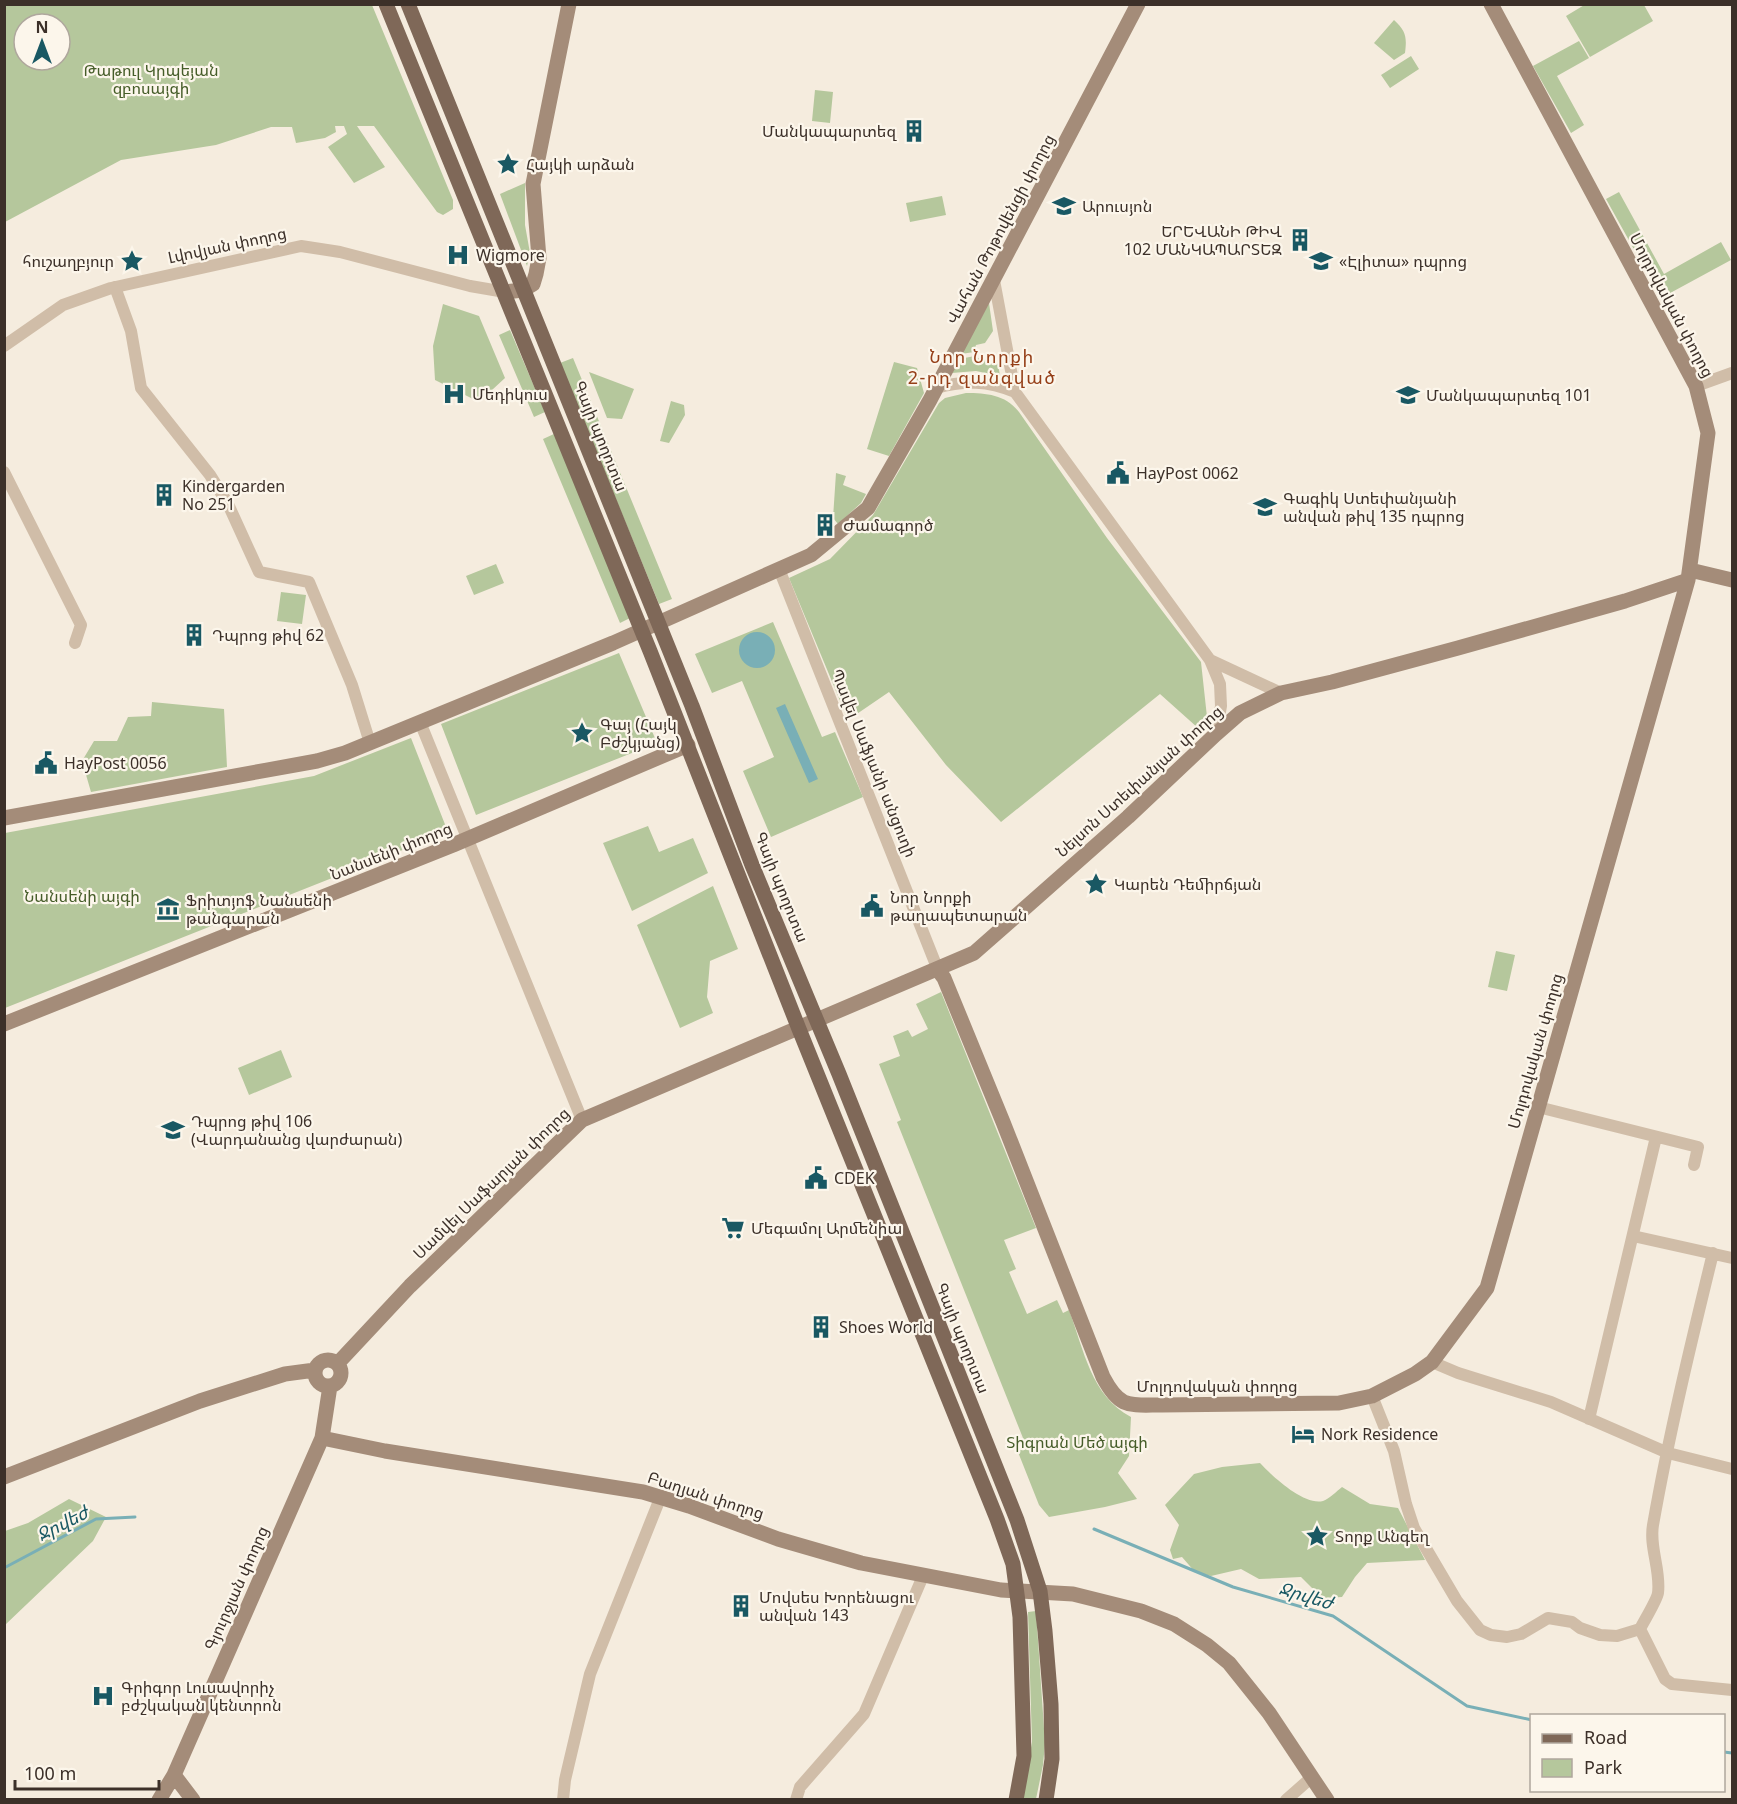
<svg xmlns="http://www.w3.org/2000/svg" width="1737" height="1804" font-family="'Noto Sans','Noto Sans Armenian',sans-serif">
<style>
.green{fill:#b5c79c;fill-rule:evenodd}
.water{fill:#79afb6}
.lines{fill:none;stroke-linecap:round;stroke-linejoin:round}
.stream{stroke:#79afb6;stroke-width:3}
.street{stroke:#d0bda8;stroke-width:12}
.secondary{stroke:#a48c79;stroke-width:15}
.primary{stroke:#7f6858;stroke-width:15}
.labels{text-anchor:middle;dominant-baseline:central;stroke-width:4.5;stroke-linejoin:round;paint-order:stroke}
.park-label{font-size:16px;fill:#465d29;stroke:#fcf6eb}
.poi-label{font-size:16px;fill:#3c3029;stroke:#fcf6eb;text-anchor:start}
.street-label{font-size:16px;fill:#3c3029;stroke:#fcf6eb}
.neighbourhood-label{font-size:18px;letter-spacing:1.5px;fill:#953f18;stroke:#fcf6eb}
.water-label{font-size:18px;font-style:italic;fill:#195863;stroke:#fcf6eb}
</style>
<rect width="100%" height="100%" fill="#f5ecde"/>
<path class="green" d="M5,4L372,5L453,200V209L443,215L437,212L374,126H357L385,167L354,183L328,147L347,134L344,126H335L336,132L325,138L296,143L292,127H271L216,145L121,160L5,222ZM24,24H60V60H24Z
M1586,4L1644,5L1653,21L1590,57L1566,16Z
M1394,20C1406,31 1407,37 1405,53L1394,60L1374,43Z
M1579,41L1589,58L1557,76L1584,125L1571,133L1533,66Z
M1411,56L1419,69L1390,88L1381,75Z
M815,90L833,92L830,123L812,121Z
M525,183V225L530,253L527,266L500,194Z
M1619,192L1664,274L1721,242L1731,260L1661,298L1606,199Z
M942,196L946,215L910,222L906,203Z
M989,303L993,331L985,343L976,345L974,352L961,354Z
M443,304L479,316L505,378L479,402L435,380L433,346Z
M510,330L545,412L534,417L499,335Z
M975,356L981,360L989,358L998,364L1000,376L976,371L952,373L959,359Z
M573,358L672,599L659,604L560,363Z
M894,362L917,368L924,393L889,456L867,449Z
M589,372L634,389L622,419L607,418Z
M966,393C987,393 1006,395 1019,412L1107,538L1201,662L1207,717L1198,728L1160,694L1001,822L946,765L889,692L848,720L789,578L830,559L873,515L939,403L945,398Z
M671,401L684,405L685,415L669,443L660,441Z
M554,434L630,618L620,623L543,439Z
M836,473L846,476L843,485L866,494L861,503L838,524L833,518Z
M496,564L504,583L474,595L466,576Z
M281,592L306,595L302,624L277,621Z
M773,622L822,737L835,732L863,797L771,837L743,771L774,757L742,681L712,693L695,654Z
M619,653L657,743L476,815L441,724Z
M152,702L224,709L227,767L91,792L82,761L94,741H117L128,717L151,716Z
M411,738L448,832L5,1008V833L314,776Z
M648,826L659,852L693,838L708,873L632,911L603,843Z
M713,886L738,949L710,961L707,997L713,1013L680,1028L637,925Z
M1496,951L1515,955L1507,991L1488,987Z
M941,992L1036,1228L1004,1240L1016,1269L1009,1272L1027,1314L1057,1300L1063,1313L1069,1310C1084,1350 1091,1396 1131,1417L1129,1456L1118,1473L1137,1499L1105,1507L1049,1517L1039,1505L1016,1447L1025,1443L897,1122L901,1120L879,1064L900,1056L893,1036L908,1030L912,1037L928,1029L916,1004Z
M281,1050L292,1077L249,1095L238,1068Z
M1260,1463C1272,1476 1304,1506 1323,1501C1329,1499 1337,1491 1342,1487L1370,1504L1398,1508L1425,1560L1367,1563L1355,1577L1342,1597L1322,1598L1301,1577L1259,1579L1241,1569L1211,1576L1195,1572L1182,1557L1173,1559L1170,1550L1179,1525L1165,1505L1194,1474L1222,1467Z
M69,1499L106,1517L93,1541L5,1625V1531L28,1523Z
M1036,1611L1045,1743L1043,1765L1036,1799L1022,1800L1032,1742L1028,1612Z"/>
<path class="water" d="M739 650a18 18 0 1 1 36 0a18 18 0 1 1-36 0Z
M785,704L818,779L809,783L776,708Z"/>
<g class="lines">
<path class="stream" d="M1094,1529L1233,1587L1333,1616L1467,1706L1532,1720
M4,1568L96,1519L135,1517
M1724,1752L1732,1753"/>
<path class="street" d="M994,280L1015,392L1210,660L1220,684L1221,706L1216,734
M115,287L131,331L141,388L210,475L228,504L259,572L309,582L352,685L370,743
M4,346L63,305L111,288L301,246L340,252L470,286L505,292
M1696,386L1732,373
M936,388C965,380 988,381 1015,392
M4,472L81,625L75,643
M779,569L938,970
M1210,660L1281,693
M420,722L582,1120
M1538,1107L1698,1147L1694,1165
M1633,1236L1732,1258
M1432,1362L1458,1373L1551,1402L1668,1453L1732,1469
M1372,1396L1394,1451L1406,1504L1414,1528L1457,1601L1480,1630L1491,1635L1507,1637L1521,1634L1548,1618L1572,1622L1580,1628L1600,1635L1617,1636L1640,1629
M1589,1419L1656,1137
M1640,1629C1644,1621 1657,1600 1658,1593C1661,1570 1649,1547 1653,1525C1669,1434 1691,1343 1713,1253
M1640,1629L1665,1679L1672,1684L1732,1690
M563,1800L565,1780L590,1674L661,1496
M796,1800L800,1787L864,1714L923,1576
M1286,1800L1312,1777"/>
<path class="secondary" d="M505,292L523,290L533,284L536,274L539,258L533,184L569,4
M1690,570L1732,580
M4,818L317,761L345,753L613,643L811,555L868,508L930,400L1138,4
M938,970L944,978L1003,1122L1103,1377C1120,1409 1129,1405 1162,1405L1339,1403L1372,1396L1415,1374L1432,1362L1487,1288L1688,580L1708,433L1696,386L1491,4
M4,1024L453,845L688,745
M315 1373a13 13 0 1 1 26 0a13 13 0 1 1-26 0Z
M338,1363L410,1286L582,1120L974,953L1128,817L1216,734L1240,713L1281,693L1332,682L1458,648L1625,601L1688,580
M322,1438L385,1451L643,1492L689,1506L778,1539L861,1563L1001,1590L1073,1594L1141,1611L1174,1624L1207,1645L1229,1663L1269,1713L1327,1800
M4,1477L200,1401L285,1374L315,1370
M174,1775L193,1800
M159,1800L174,1775L322,1438L330,1386"/>
<path class="primary" d="M386,4L650,651L799,1029L997,1519L1013,1564L1020,1617L1024,1756L1016,1800
M408,4L692,706L752,865L839,1074L1017,1520L1040,1591L1045,1631L1051,1704L1052,1759L1046,1800"/>
</g>
<defs>
<g id="building-bare" transform="scale(1.8)"><path d="M-4-6H4V6H1V3H-1V6H-4ZM-2.5-4.3h1.7v1.8h-1.7ZM.8-4.3h1.7v1.8H.8ZM-2.5-1h1.7V.8h-1.7ZM.8-1h1.7V.8H.8Z" fill="#195863" stroke="#fcf6eb" stroke-width="2.5" paint-order="stroke"/></g>
<g id="sight-bare" transform="scale(1.8)"><path d="M0-6L1.8-2.2L6-1.7L2.9 1.2L3.7 5.4L0 3.3L-3.7 5.4L-2.9 1.2L-6-1.7L-1.8-2.2Z" fill="#195863" stroke="#fcf6eb" stroke-width="2.5" paint-order="stroke"/></g>
<g id="school-bare" transform="scale(1.8)"><path d="M0-5L7-2L0 1L-7-2ZM-4 1L0 2.5L4 1V4Q0 6-4 4Z" fill="#195863" stroke="#fcf6eb" stroke-width="2.5" paint-order="stroke"/></g>
<g id="hospital-bare" transform="scale(1.8)"><path d="M-5-5h3v3.5h4V-5h3V5h-3V1.5h-4V5h-3Z" fill="#195863" stroke="#fcf6eb" stroke-width="2.5" paint-order="stroke"/></g>
<g id="civic-bare" transform="scale(1.8)"><path d="M-.6-6.5H3V-4.5H.6V-3L4-1V1h2V6H-6V1h2V-1L-.6-3ZM-1.2 2.5V6h2.4V2.5Z" fill="#195863" stroke="#fcf6eb" stroke-width="2.5" paint-order="stroke"/></g>
<g id="museum-bare" transform="scale(1.8)"><path d="M0-6L6-3V-2H-6V-3ZM-5-1h2V3h-2ZM-1-1h2V3h-2ZM3-1h2V3H3ZM-6 4H6V6H-6Z" fill="#195863" stroke="#fcf6eb" stroke-width="2.5" paint-order="stroke"/></g>
<g id="supermarket-bare" transform="scale(1.8)"><path d="M-6-5.5h2.5l.6 2H6L4.5 2H-2.5L-4.4-4H-6ZM-1.5 3.2a1.3 1.3 0 1 0 .1 0ZM3 3.2a1.3 1.3 0 1 0 .1 0Z" fill="#195863" stroke="#fcf6eb" stroke-width="2.5" paint-order="stroke"/></g>
<g id="hotel-bare" transform="scale(1.8)"><path d="M-6-4.5h1.5V1H6V5H4.5V3h-9V5H-6ZM-4 0a1.8 1.8 0 1 1 3.6 0ZM.5 0V-2.5h3Q6-2.5 6 0Z" fill="#195863" stroke="#fcf6eb" stroke-width="2.5" paint-order="stroke"/></g>
</defs>
<g fill-rule="evenodd">
<use href="#building-bare" x="914" y="131"/>
<use href="#sight-bare" x="508" y="164"/>
<use href="#school-bare" x="1064" y="206"/>
<use href="#building-bare" x="1300" y="240"/>
<use href="#hospital-bare" x="458" y="255"/>
<use href="#sight-bare" x="132" y="261"/>
<use href="#school-bare" x="1321" y="261"/>
<use href="#hospital-bare" x="454" y="394"/>
<use href="#school-bare" x="1408" y="395"/>
<use href="#civic-bare" x="1118" y="473"/>
<use href="#building-bare" x="164" y="495"/>
<use href="#school-bare" x="1265" y="507"/>
<use href="#building-bare" x="825" y="525"/>
<use href="#building-bare" x="194" y="635"/>
<use href="#sight-bare" x="582" y="733"/>
<use href="#civic-bare" x="46" y="763"/>
<use href="#sight-bare" x="1096" y="884"/>
<use href="#civic-bare" x="872" y="906"/>
<use href="#museum-bare" x="168" y="909"/>
<use href="#school-bare" x="173" y="1130"/>
<use href="#civic-bare" x="816" y="1178"/>
<use href="#supermarket-bare" x="733" y="1228"/>
<use href="#building-bare" x="821" y="1327"/>
<use href="#hotel-bare" x="1303" y="1434"/>
<use href="#sight-bare" x="1317" y="1536"/>
<use href="#building-bare" x="741" y="1606"/>
<use href="#hospital-bare" x="103" y="1696"/>
</g>
<g class="labels">
<g class="park-label">
<text x="151" y="70">Թաթուլ Կրպեյան<tspan x="151" dy="18">զբոսայգի</tspan></text>
<text x="82" y="896">Նանսենի այգի</text>
<text x="1077" y="1442">Տիգրան Մեծ այգի</text>
</g>
<g class="poi-label">
<text x="896" y="131" text-anchor="end">Մանկապարտեզ</text>
<text x="526" y="164">Հայկի արձան</text>
<text x="1082" y="206">Արուսյոն</text>
<text x="1282" y="231" text-anchor="end">ԵՐԵՎԱՆԻ ԹԻՎ<tspan x="1282" dy="18">102 ՄԱՆԿԱՊԱՐՏԵԶ</tspan></text>
<text x="476" y="255">Wigmore</text>
<text x="114" y="261" text-anchor="end">հուշաղբյուր</text>
<text x="1339" y="261">«Էլիտա» դպրոց</text>
<text x="472" y="394">Մեդիկուս</text>
<text x="1426" y="395">Մանկապարտեզ 101</text>
<text x="1136" y="473">HayPost 0062</text>
<text x="182" y="486">Kindergarden<tspan x="182" dy="18">No 251</tspan></text>
<text x="1283" y="498">Գագիկ Ստեփանյանի<tspan x="1283" dy="18">անվան թիվ 135 դպրոց</tspan></text>
<text x="843" y="525">Ժամագործ</text>
<text x="212" y="635">Դպրոց թիվ 62</text>
<text x="600" y="724">Գայ (Հայկ<tspan x="600" dy="18">Բժշկյանց)</tspan></text>
<text x="64" y="763">HayPost 0056</text>
<text x="1114" y="884">Կարեն Դեմիրճյան</text>
<text x="890" y="897">Նոր Նորքի<tspan x="890" dy="18">թաղապետարան</tspan></text>
<text x="186" y="900">Ֆրիտյոֆ Նանսենի<tspan x="186" dy="18">թանգարան</tspan></text>
<text x="191" y="1121">Դպրոց թիվ 106<tspan x="191" dy="18">(Վարդանանց վարժարան)</tspan></text>
<text x="834" y="1178">CDEK</text>
<text x="751" y="1228">Մեգամոլ Արմենիա</text>
<text x="839" y="1327">Shoes World</text>
<text x="1321" y="1434">Nork Residence</text>
<text x="1335" y="1536">Տորք Անգեղ</text>
<text x="759" y="1597">Մովսես Խորենացու<tspan x="759" dy="18">անվան 143</tspan></text>
<text x="121" y="1687">Գրիգոր Լուսավորիչ<tspan x="121" dy="18">բժշկական կենտրոն</tspan></text>
</g>
<g class="street-label">
<text transform="translate(1000 229) rotate(-62)">Վահան Թոթովենցի փողոց</text>
<text transform="translate(227 245) rotate(-12)">Լվովյան փողոց</text>
<text transform="translate(1672 305) rotate(62)">Մոլդովական փողոց</text>
<text transform="translate(601 436) rotate(68)">Գայի պողոտա</text>
<text transform="translate(874 763) rotate(68)">Պավել Սաֆյանի անցուղի</text>
<text transform="translate(1139 781) rotate(-42)">Նելսոն Ստեփանյան փողոց</text>
<text transform="translate(391 851) rotate(-22)">Նանսենի փողոց</text>
<text transform="translate(782 887) rotate(68)">Գայի պողոտա</text>
<text transform="translate(1535 1051) rotate(-74)">Մոլդովական փողոց</text>
<text transform="translate(491 1183) rotate(-44)">Սամվել Սաֆարյան փողոց</text>
<text transform="translate(963 1338) rotate(68)">Գայի պողոտա</text>
<text x="1217" y="1386">Մոլդովական փողոց</text>
<text transform="translate(706 1495) rotate(18)">Բաղյան փողոց</text>
<text transform="translate(236 1588) rotate(-66)">Գյուրջյան փողոց</text>
</g>
<g class="neighbourhood-label">
<text x="982" y="356">Նոր Նորքի<tspan x="982" dy="21">2-րդ զանգված</tspan></text>
</g>
<g class="water-label">
<text transform="translate(62 1523) rotate(-27)">Ջրվեժ</text>
<text transform="translate(1306 1595) rotate(17)">Ջրվեժ</text>
</g>
</g>
<rect width="1737" height="1804" fill="none" stroke="#3c3029" stroke-width="12"/>
<rect x="1530" y="1714" width="195" height="78" fill="#fcf6eb" stroke="#afa79d" stroke-width="1.5"/>
<rect x="1542" y="1734" width="30" height="9" fill="#7f6858" stroke="#afa79d" stroke-width="1.5"/>
<text x="1584" y="1744" font-size="18" fill="#3c3029">Road</text>
<rect x="1542" y="1759" width="30" height="18" fill="#b5c79c" stroke="#afa79d" stroke-width="1.5"/>
<text x="1584" y="1774" font-size="18" fill="#3c3029">Park</text>
<g transform="translate(42 42)"><circle r="28" fill="#fcf6eb" stroke="#afa79d" stroke-width="1.5"/>
<path d="M0-4.5L10 22L0 15L-10 22Z" fill="#195863"/>
<text y="-9" font-size="16" font-weight="bold" text-anchor="middle" fill="#3c3029">N</text>
</g>
<path d="M15 1780v9h144v-9" fill="none" stroke="#3c3029" stroke-width="3"/>
<text x="24" y="1780" font-size="18" fill="#3c3029" stroke="#fcf6eb" stroke-width="4.5" paint-order="stroke">100 m</text>
</svg>
